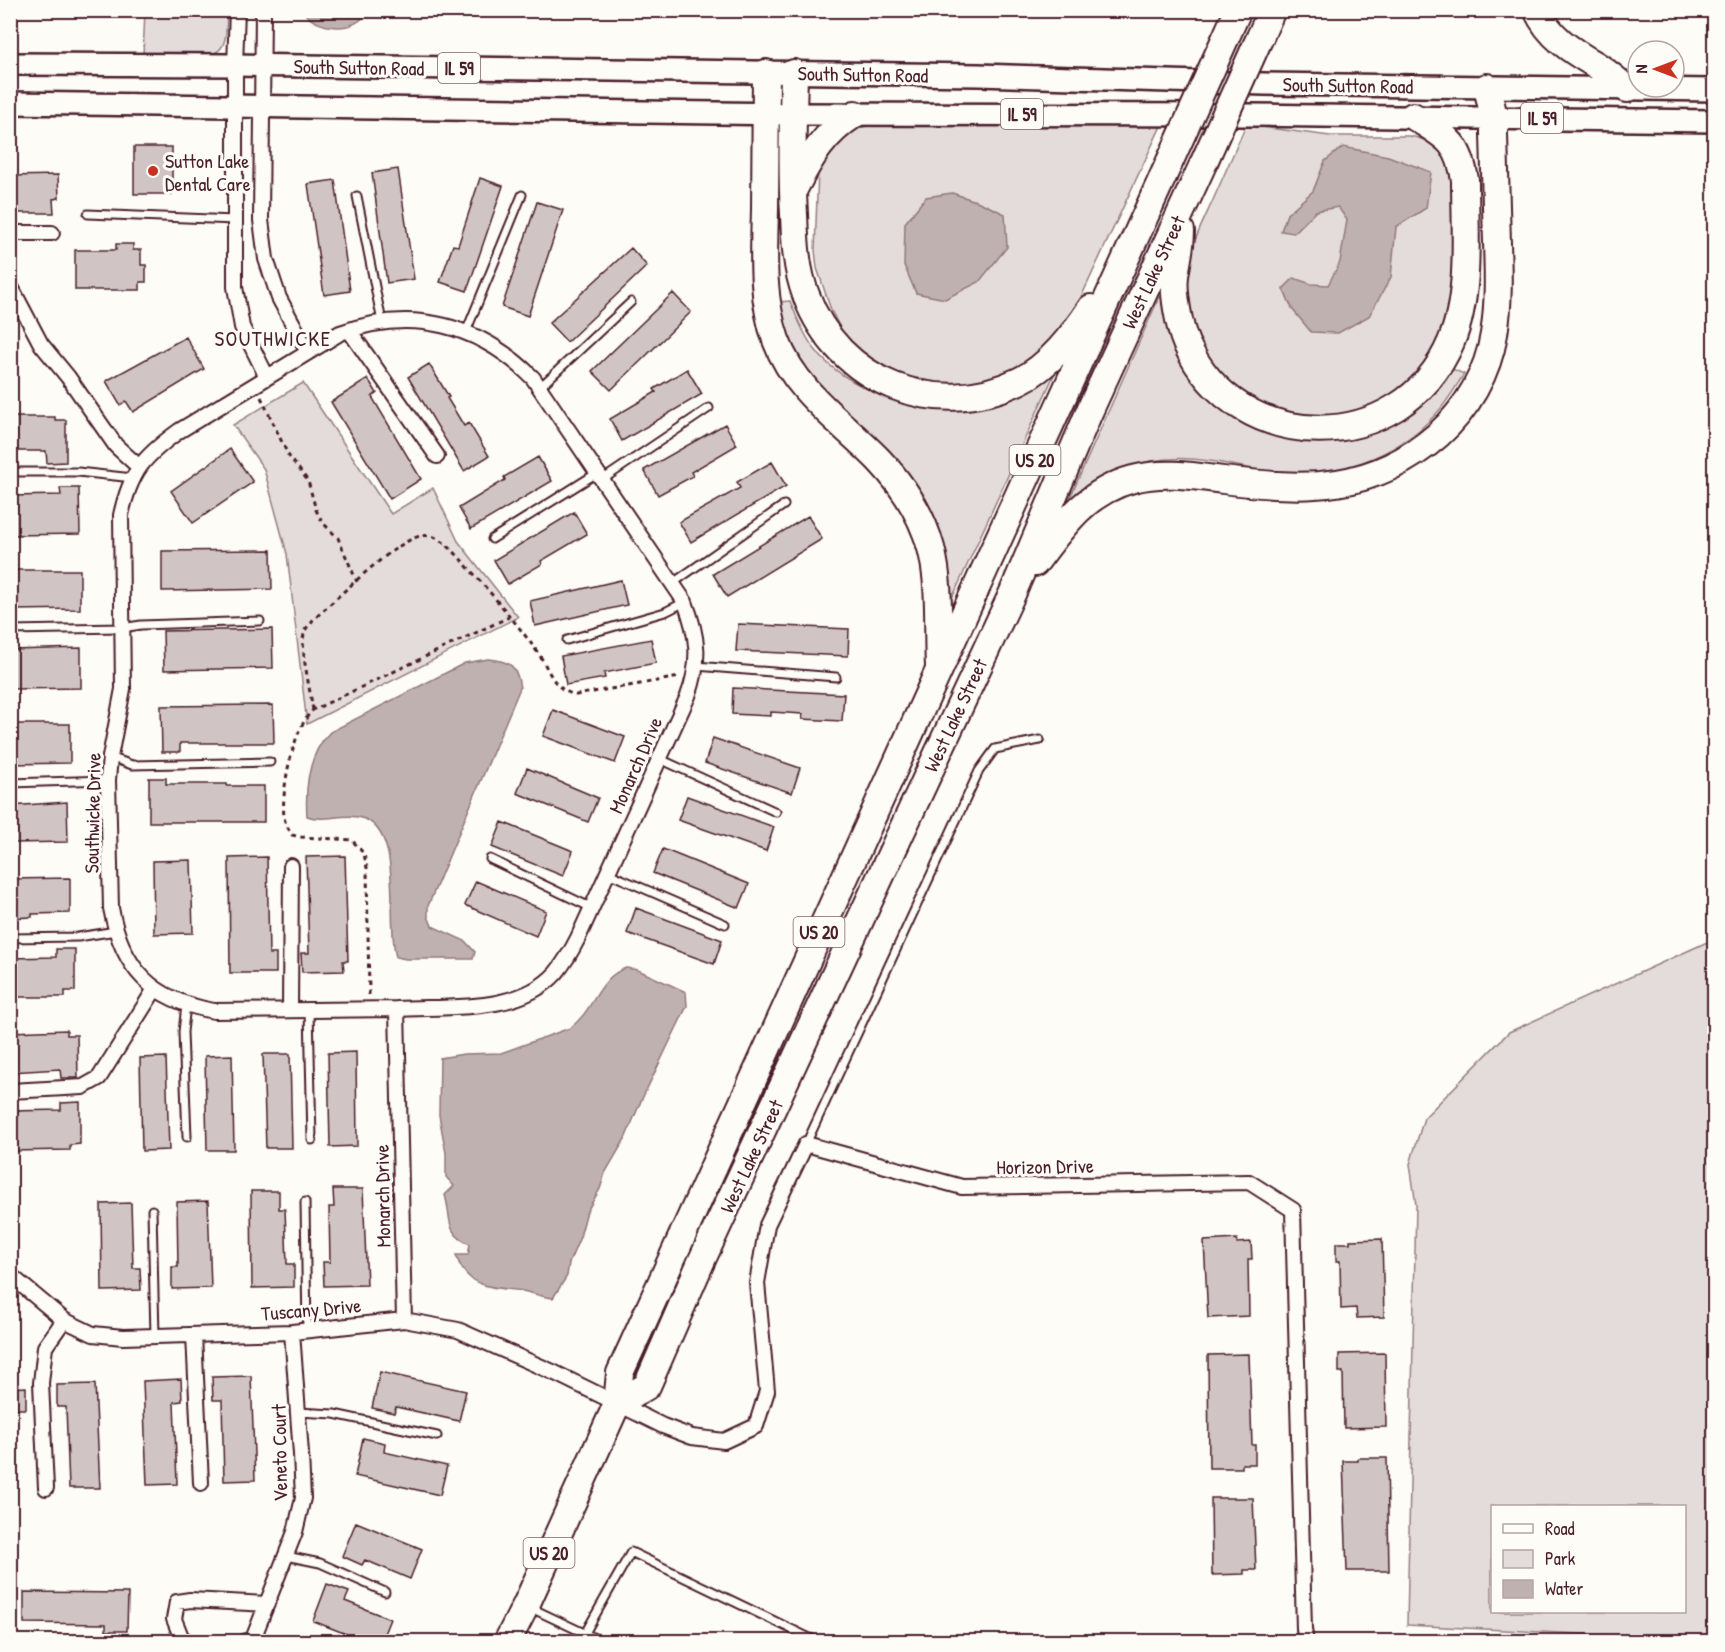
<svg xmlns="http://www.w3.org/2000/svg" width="1725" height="1652" font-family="'Patrick Hand',sans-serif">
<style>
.green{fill:#e3dcda;stroke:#967e82;stroke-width:1.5;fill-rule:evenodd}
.water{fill:#c0b1b1;stroke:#91777b;stroke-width:1.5}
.building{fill:#d0c5c4;stroke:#4a1f2b;stroke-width:1.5}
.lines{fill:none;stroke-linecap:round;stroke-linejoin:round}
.lane-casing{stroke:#4a1f2b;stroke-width:11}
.street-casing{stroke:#4a1f2b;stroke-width:18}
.primary-casing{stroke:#4a1f2b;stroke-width:26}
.highway-casing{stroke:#4a1f2b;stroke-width:30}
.path{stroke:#4a1f2b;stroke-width:3;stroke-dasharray:4.5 4.5;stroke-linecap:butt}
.lane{stroke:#fdfcf7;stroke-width:7}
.street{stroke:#fdfcf7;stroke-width:14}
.primary{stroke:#fdfcf7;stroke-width:21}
.highway{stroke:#fdfcf7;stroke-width:26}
.highway-bridge-casing{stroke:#4a1f2b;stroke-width:30;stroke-linecap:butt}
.highway-bridge{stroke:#fdfcf7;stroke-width:26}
.poi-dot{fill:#c8321e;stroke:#fdfcf7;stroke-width:2}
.labels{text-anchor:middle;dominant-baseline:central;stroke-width:6;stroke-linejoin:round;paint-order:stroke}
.shield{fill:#fdfcf7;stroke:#806168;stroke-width:1.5}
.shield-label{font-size:18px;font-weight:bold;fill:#4a1f2b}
.street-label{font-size:20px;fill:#4a1f2b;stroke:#fdfcf7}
.poi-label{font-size:20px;fill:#4a1f2b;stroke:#fdfcf7;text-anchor:start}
.neighbourhood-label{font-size:21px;letter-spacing:1.5px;fill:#4a1f2b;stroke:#fdfcf7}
</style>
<rect width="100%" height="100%" fill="#fdfcf7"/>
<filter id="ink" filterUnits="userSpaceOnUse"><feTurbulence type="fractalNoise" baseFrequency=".0167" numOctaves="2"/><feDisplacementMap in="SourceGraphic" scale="12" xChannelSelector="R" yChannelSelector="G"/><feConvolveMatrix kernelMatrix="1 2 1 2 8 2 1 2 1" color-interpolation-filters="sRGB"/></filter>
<g filter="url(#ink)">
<path class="green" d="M145,11H227C226,21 228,39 221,48C211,62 160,56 143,56Z
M1246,125L1330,136H1409C1448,142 1452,169 1452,204C1451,245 1458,300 1440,339C1381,464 1194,429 1187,290C1185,255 1199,231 1213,200C1224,175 1235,150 1246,125Z
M868,126H1161L1076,308L1043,352L1017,369L990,381L948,386L907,379L878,366L852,346L840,328L831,310L817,268L815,250L818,171L821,161L853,129Z
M1165,284L1179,346L1302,439L1450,368L1464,374C1455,388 1447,403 1435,415C1394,459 1332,479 1273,472C1251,470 1231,464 1210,461C1156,452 1110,467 1069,500Z
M790,301C796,316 803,333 813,347C838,381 880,397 920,406L1058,366L949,605L944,557L799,359L788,336L778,302Z
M303,383L391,514L433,488L458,541L518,617L307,724L287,554L264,469L233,425Z
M1714,939V1641L1407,1625L1416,1205L1410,1164L1424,1118L1509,1032ZM1684,1506V1612H1492V1506Z"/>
<path class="water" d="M368,10C358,34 316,31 303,11Z
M1343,147L1388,156L1431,172L1426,208L1396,227L1391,277L1369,316L1338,333L1311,332L1293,310L1283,289L1294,278L1311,284L1328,285L1340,262L1347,220L1338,207L1316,211L1294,233L1281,231L1287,214L1313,191L1325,161Z
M952,193L979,202L1005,214L1007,247L979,282L945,299L916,293L904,265L905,223L926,197Z
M488,659C510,661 517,665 520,688L428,906V916L432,926L465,941L475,952L473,959H406L396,957C386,922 404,836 365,819C345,811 326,823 307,816C305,786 308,754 330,732L465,663Z
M626,968L638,970L686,992L687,1006L641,1101L625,1139L605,1173L600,1189L587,1211L580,1237L569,1263L567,1276L553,1298C540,1297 529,1291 516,1290C488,1287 466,1287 456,1255H468L470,1244C444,1233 452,1218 445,1195L454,1186L446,1177V1153L439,1115L440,1058L464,1054L501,1053L570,1028C594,1011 598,977 626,968Z"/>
<path class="building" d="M134,147H172V194H134Z
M398,169L414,279L387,283L372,173Z
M58,175L59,198L53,199L54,213H10V176Z
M480,178L503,186L467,291L440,282L453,245L458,246Z
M335,180L350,291L324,295L308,184Z
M537,202L563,210L528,316L502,307Z
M116,244H133V250H141V265H146V282H140V290H75V250H116Z
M631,248L647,266L567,342L549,323Z
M673,293L691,312L611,390L592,371Z
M186,337L204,369L133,412L126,401L120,405L106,381Z
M429,364L449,397L447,398L464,426L469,423L489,456L464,471L408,377Z
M687,369L702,394L622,441L610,419L656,392L654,389Z
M368,379L377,393L372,397L421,479L390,499L331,402Z
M10,417H55V420H66V462L47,463L46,451H10Z
M725,424L737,445L691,472L693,476L658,495L644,470Z
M230,449L253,482L193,523L171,491Z
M538,457L552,481L471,529L459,508L505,480L504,477Z
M772,462L786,486L691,542L679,522L740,488L737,482Z
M60,488H79L80,534L10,535V496L61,495Z
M574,512L587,534L541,561L542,564L508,584L494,560Z
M808,516L822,539L727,597L713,574Z
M271,550L272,589L162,591V551Z
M10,570H80V609L12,610Z
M621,580L627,605L535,626L530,601Z
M738,624L849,629L848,656L736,651Z
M272,629L273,668L164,670L163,631Z
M651,639L656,663L604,673L605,678L566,685L561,656Z
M81,648V688L10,689L12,650Z
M733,688L844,694L842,721L802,719L803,714L771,712V716L732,714Z
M273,705L274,743H180V752H162L161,706Z
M553,710L625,737L615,763L543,736Z
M10,724H70V763L10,764Z
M713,738L800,768L792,793L705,763Z
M527,768L598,798L588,822L517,793Z
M149,778H166V784H227V786H264V822H149Z
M687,796L774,827L766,851L678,820Z
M67,802L68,842L10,843V806Z
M502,822L573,851L563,876L492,847Z
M663,849L749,884L739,908L653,873Z
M345,856L348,961H343L344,971L302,972L301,953H309L306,857Z
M267,857L269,954H276V973H230L229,858Z
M191,860L193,933L154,934L153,861Z
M70,878V913L32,914V917L10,918V879Z
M476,881L546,911L536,936L465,905Z
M636,908L722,940L714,964L627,933Z
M56,949H75V991H65V997H10V958L56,957Z
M67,1030V1035H77L78,1078H61L60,1069L10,1072V1032Z
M356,1052L357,1146L330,1147L328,1053Z
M263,1054H290L292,1148H266Z
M232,1055L234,1150H207L205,1056Z
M166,1057L169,1150L142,1151L140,1058Z
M80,1102V1144L70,1145V1150L10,1151V1111L61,1110V1103Z
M333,1189H363L367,1285L324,1286L323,1262H330L329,1207H334Z
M251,1191H279V1209H285L287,1264H294V1287L252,1288Z
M208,1201L211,1288L172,1289V1267H178L177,1202Z
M131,1203L133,1268H140L141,1290L102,1291L101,1204Z
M1237,1239V1243L1251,1242L1252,1259H1248L1249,1316L1208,1318L1204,1241Z
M1382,1239L1384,1317L1357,1318L1356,1308L1341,1309L1340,1261H1336V1243H1350V1240Z
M1385,1353L1386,1427L1344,1428L1343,1372H1339V1354Z
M1249,1354L1252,1445H1255V1464H1242V1468H1209L1208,1355Z
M380,1372L466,1391L459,1421L396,1407L394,1413L372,1408Z
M251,1376L255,1480L224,1481L222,1400H213L212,1377Z
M181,1379L182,1401L174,1402L177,1484L147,1485L143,1381Z
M95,1384L100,1488H69L66,1407H57V1385Z
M26,1387V1409H10V1388Z
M363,1438L385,1443L384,1452L447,1466L440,1495L355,1476Z
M1358,1458H1387L1389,1571H1347L1343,1461H1358Z
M1211,1498H1253L1256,1570H1244V1574L1212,1575Z
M356,1522L422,1549L410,1579L365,1560L362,1565L342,1556Z
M327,1584L349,1592L345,1601L390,1619L381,1641H364L313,1621Z
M24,1592L128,1593L127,1631H106V1624L24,1623Z"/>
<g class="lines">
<g class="lane-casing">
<path id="lane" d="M357,196L382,322
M88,214L235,220
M466,332L522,195
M539,388L631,302
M19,472H78L133,478
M602,480L709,408
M492,539L597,473
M673,583L784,505
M10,630L122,628L141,625L260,621
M567,640L665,612L685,602
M696,666L836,677
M110,757L132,765L270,762
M660,759L776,812
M10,783L108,780
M490,859L592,908
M608,873L725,924
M10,938L78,937L116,931
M186,1005L183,1032L187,1137
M309,1010L312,1140
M806,1144L979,771L995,749L1040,740
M305,1202L307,1330
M152,1210L155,1336
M298,1412L334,1414L437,1436
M286,1556L320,1563L385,1592
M529,1607L603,1642
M164,1642L182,1639
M580,1642L631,1552L818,1642"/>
</g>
<g class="street-casing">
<path id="street" d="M237,10L235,65V287L242,327L267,377
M263,10L261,220L266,259L279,298L308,352
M10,233H52
M10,285L41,344L68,377L116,446L139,467
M349,330L437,456
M397,1009L214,1011C152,1000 122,969 111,908L108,780L110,757L123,689L121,515C131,471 143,457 179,431L340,333C412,307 479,324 533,378L685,602C698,636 701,661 688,696L578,938C572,950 565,962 556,973C519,1014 447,1006 397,1009L404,1320
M290,1010L291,866
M10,1091L83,1087L99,1078L155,989
M10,1275L64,1320L93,1334L123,1337L292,1332L404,1320L458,1330L555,1373L663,1426L692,1437L724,1441L756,1426L767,1391L757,1283L767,1225L806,1144L962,1187L1249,1182L1293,1210L1304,1629L1306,1642
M194,1335L201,1483
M46,1488L41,1383L45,1347L64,1320
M190,1642L182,1639L174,1619L177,1602L190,1600L267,1604
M243,1642L253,1639L295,1532L303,1498L301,1454L292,1332"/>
</g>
<g class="primary-casing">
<path id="primary" d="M10,64L235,65L979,75L1264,84L1714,90
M10,103L793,114L1251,115L1714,121"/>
</g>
<g class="highway-casing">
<path id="highway" d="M1537,10C1549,37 1572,51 1596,65C1607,72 1617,81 1627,89
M1226,37L1238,10
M1260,37L1272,10
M766,73C766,118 765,164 765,209C764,254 761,297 776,340C795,392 841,421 878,459C902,484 922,515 931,548C941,585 937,628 939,666
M794,73C793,120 791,167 794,214C795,242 796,269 806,295C838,382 935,421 1019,381C1049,367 1073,335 1091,308
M794,189C811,157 823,134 855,114
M1181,231C1181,247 1177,261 1175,276C1173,293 1179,327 1186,343C1237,457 1402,458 1451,342C1471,295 1465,231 1465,180C1459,140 1444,136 1413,116
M1035,563C1063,526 1085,492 1133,479C1163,471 1193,476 1223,480C1305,490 1372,493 1438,435C1467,409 1488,373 1494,334C1499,304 1498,273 1497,243C1496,207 1495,170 1494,134V117L1487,87
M617,1404L647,1386L701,1262L1013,592L1090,410L1204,162
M507,1642L526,1605L617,1404L620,1373L1170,161"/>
</g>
<path class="path" d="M261,397L288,455L308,481L316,510L323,523L338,538L357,582
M313,710L304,658L303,639L305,630L313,620C334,601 397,539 421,536C427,535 433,536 438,539C449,545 457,555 465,564C490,592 516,622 538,653C550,670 552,689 576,695L680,677
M369,995L367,868L364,854L352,840L301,837L292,835C289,829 285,824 284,817C281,790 293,728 313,710L509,617"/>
<use href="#lane" class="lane"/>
<use href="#street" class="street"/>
<use href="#primary" class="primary"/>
<use href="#highway" class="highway"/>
<g class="highway-bridge-casing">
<path id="highway-bridge" d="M1170,161L1226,37
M1204,162L1260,37"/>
</g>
<use href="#highway-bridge" class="highway-bridge"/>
</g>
</g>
<circle class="poi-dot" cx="153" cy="171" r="6"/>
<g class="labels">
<g class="shield">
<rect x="438" y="53" width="42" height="30" rx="4.5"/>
<rect x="1001" y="99" width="42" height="30" rx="4.5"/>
<rect x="1521" y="103" width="42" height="30" rx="4.5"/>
<rect x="1009.5" y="445" width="51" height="30" rx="4.5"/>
<rect x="793.5" y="917" width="51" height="30" rx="4.5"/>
<rect x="523.5" y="1538" width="51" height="30" rx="4.5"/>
</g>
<g class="shield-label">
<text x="459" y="68">IL 59</text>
<text x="1022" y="114">IL 59</text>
<text x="1542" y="118">IL 59</text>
<text x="1035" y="460">US 20</text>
<text x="819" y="932">US 20</text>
<text x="549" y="1553">US 20</text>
</g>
<g class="street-label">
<text transform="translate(359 67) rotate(1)">South Sutton Road</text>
<text transform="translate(863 74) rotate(1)">South Sutton Road</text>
<text transform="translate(1348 85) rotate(1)">South Sutton Road</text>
<text transform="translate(1153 272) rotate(-65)">West Lake Street</text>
<text transform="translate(955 715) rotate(-65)">West Lake Street</text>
<text transform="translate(635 765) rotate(-66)">Monarch Drive</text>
<text transform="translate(92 813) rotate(-89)">Southwicke Drive</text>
<text transform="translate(751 1156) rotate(-65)">West Lake Street</text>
<text transform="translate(1045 1166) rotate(-1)">Horizon Drive</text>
<text transform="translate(382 1196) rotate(-91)">Monarch Drive</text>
<text transform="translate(311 1309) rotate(-5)">Tuscany Drive</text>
<text transform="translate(279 1453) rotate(-91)">Veneto Court</text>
</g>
<g class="poi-label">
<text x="165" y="160">Sutton Lake<tspan x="165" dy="23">Dental Care</tspan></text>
</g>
<g class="neighbourhood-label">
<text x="273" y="338">SOUTHWICKE</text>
</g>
</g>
<rect width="1725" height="1652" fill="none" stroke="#fdfcf7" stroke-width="36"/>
<rect x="18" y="18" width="1689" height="1616" fill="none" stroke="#4a1f2b" stroke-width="2" filter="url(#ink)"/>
<rect x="1491" y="1505" width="195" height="108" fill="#fdfcf7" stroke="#b5a4a5" stroke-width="1.5"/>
<rect x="1503" y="1524" width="30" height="9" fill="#fdfcf7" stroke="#b5a4a5" stroke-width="1.5"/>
<text x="1545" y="1535" font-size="18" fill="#4a1f2b">Road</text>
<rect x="1503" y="1550" width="30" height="18" fill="#e3dcda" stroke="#b5a4a5" stroke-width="1.5"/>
<text x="1545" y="1565" font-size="18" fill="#4a1f2b">Park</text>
<rect x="1503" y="1580" width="30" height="18" fill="#c0b1b1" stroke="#b5a4a5" stroke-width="1.5"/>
<text x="1545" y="1595" font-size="18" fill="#4a1f2b">Water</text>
<g transform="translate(1656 69) rotate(270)"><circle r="28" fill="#fdfcf7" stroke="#b5a4a5" stroke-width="1.5"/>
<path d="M0-4.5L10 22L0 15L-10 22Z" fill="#c8321e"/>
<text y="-9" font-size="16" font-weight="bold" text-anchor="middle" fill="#4a1f2b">N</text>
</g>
</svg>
